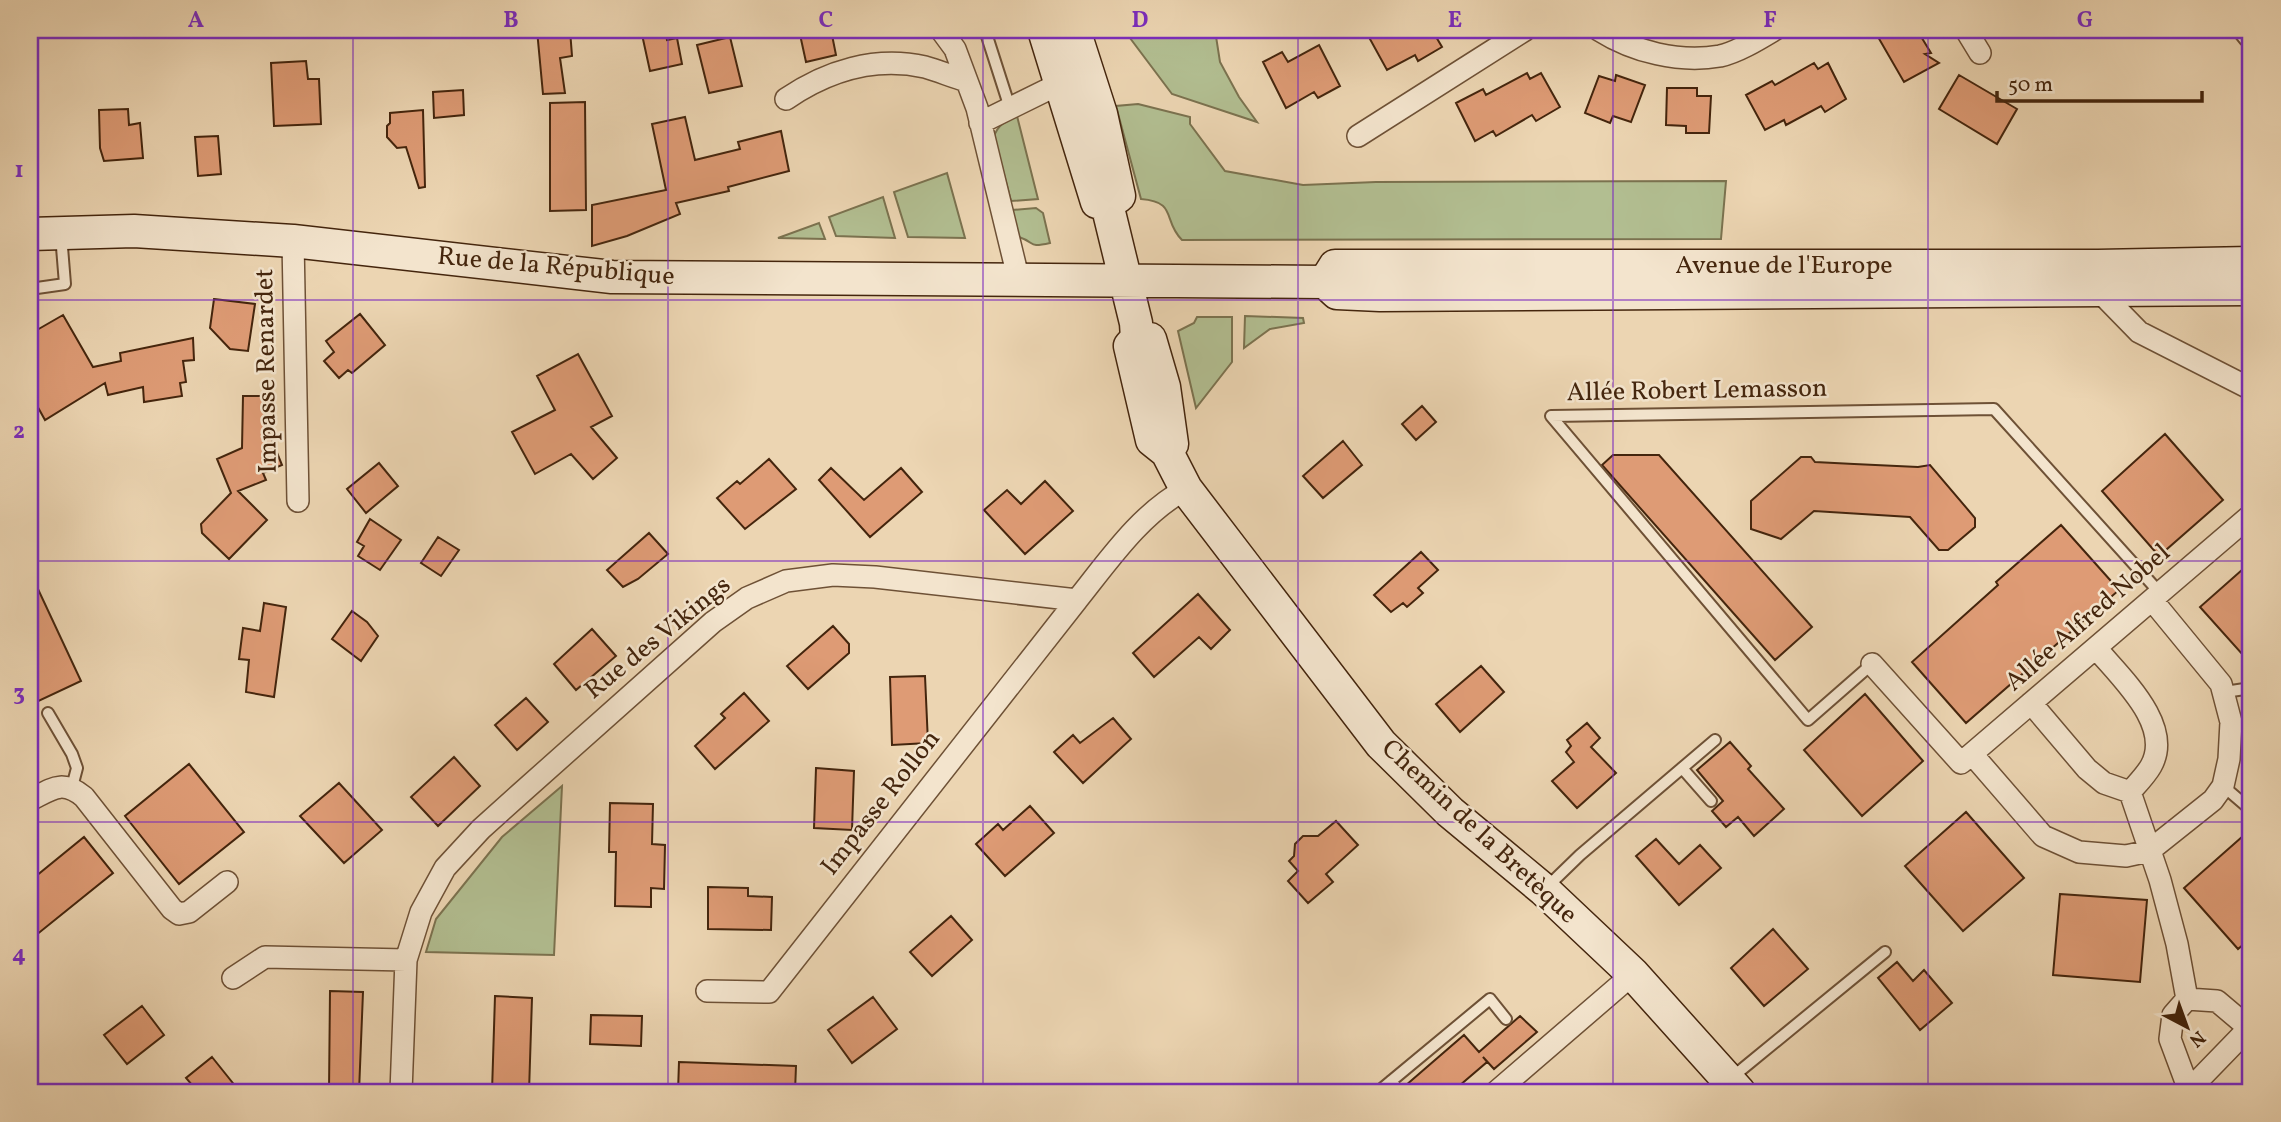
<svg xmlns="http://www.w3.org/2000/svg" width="2281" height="1122" font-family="Vollkorn,serif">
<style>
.green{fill:#b2be91;stroke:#7b724f;stroke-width:2}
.building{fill:#de9b75;stroke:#44250d;stroke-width:2}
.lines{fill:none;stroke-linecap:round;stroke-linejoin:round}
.lane-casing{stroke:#6e5136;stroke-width:14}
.street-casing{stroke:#6e5136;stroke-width:24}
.secondary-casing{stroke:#44250d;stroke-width:35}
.lane{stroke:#f3e4cd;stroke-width:10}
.street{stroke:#f3e4cd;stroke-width:21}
.secondary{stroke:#f3e4cd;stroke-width:32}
.grid{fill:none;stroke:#7b2cbf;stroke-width:2;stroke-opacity:0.55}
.labels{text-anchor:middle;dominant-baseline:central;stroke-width:5;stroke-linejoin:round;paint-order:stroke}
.street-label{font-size:26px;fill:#44250d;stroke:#f3e4cd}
.neatline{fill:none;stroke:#7b2cbf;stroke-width:2.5}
.grid-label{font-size:23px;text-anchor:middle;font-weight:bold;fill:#7b2cbf}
</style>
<rect width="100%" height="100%" fill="#ecd5b2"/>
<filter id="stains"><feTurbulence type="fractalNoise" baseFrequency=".00286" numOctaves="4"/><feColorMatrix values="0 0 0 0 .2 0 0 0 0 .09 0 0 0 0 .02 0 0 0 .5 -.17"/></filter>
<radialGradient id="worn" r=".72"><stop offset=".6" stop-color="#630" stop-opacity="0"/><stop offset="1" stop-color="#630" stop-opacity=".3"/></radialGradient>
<path class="green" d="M1124,30H1215L1220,62L1239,97L1257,122L1172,94Z
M1138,104L1190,117V124L1225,171L1303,185L1376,182L1726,181L1721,239L1182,240C1162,220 1178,202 1141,199L1116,106Z
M1017,116L1038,199L1011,201L994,137C997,125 1006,121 1017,116Z
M947,173L965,238L908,237L894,192Z
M883,197L895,238L836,236L829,217Z
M1036,208L1043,213L1050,243C1027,248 1037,243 1019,237L1012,210Z
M819,223L825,239L778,238Z
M1245,316L1303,318L1304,323L1270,329L1244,348Z
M1197,317H1232V362L1196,408L1178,331L1194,323Z
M562,786L554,955L426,952L436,919L502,837Z"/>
<path class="building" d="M537,30H570L572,56L560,58L565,93L543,94Z
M641,30H665L667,40L677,38L682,64L650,71Z
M799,30H831L836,55L806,62Z
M1365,30H1432L1442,47L1418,61L1415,55L1387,70Z
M1874,30H1917L1931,53L1925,54L1939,63L1904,82Z
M730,37L742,86L709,93L697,45Z
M1319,45L1340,86L1318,98L1314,92L1286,108L1263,62L1282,52L1288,62Z
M306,61L308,79H319L321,124L274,126L271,63Z
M1814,63L1818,69L1828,63L1846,99L1825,112L1821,106L1786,125L1784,120L1765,130L1746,95L1772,81L1775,85Z
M1527,73L1530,79L1541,73L1560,107L1536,121L1532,115L1496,136L1493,131L1475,141L1456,103L1483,89L1486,95Z
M1616,75L1645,85L1631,122L1613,116L1610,123L1585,113L1599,76L1615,81Z
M1959,75L2017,109L1997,144L1939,109Z
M1667,88H1697V96H1711L1709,133H1686V126L1666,125Z
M463,90L464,115L434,118L433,92Z
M585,102L586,210L550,211V103Z
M128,109L129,125L140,123L143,158L104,161L100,148L99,110Z
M423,110L425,187L419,188L406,147L397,148L387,137V126L390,123V113Z
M685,117L695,160L740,149L738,142L781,131L789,171L728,187L729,191L676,203L680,214L627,236L592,246V205L666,190L652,124Z
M218,136L221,174L198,176L195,137Z
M214,299L255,304L248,351L230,349L210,328Z
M360,314L385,345L352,373L348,370L339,378L324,361L334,352L326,341Z
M63,315L93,367L121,361L120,353L193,338L194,360L183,361L186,382L180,383L182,396L144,402L143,387L108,395L105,383L45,420L30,393V334Z
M578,354L612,416L591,427L617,458L593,479L571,454L535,474L512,432L555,410L537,376Z
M243,396H269V433L282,465L263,473L266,480L238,491L267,520L229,559L202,533L201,524L231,493L217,459L242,448Z
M1422,406L1436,422L1416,440L1402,424Z
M2165,434L2223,500L2159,556L2102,491Z
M1343,441L1362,465L1323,498L1303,476Z
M1613,455H1659L1812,627L1775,660L1602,465Z
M1801,457H1811L1815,462L1854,464L1918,467L1930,465L1975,518V527L1948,550H1939L1910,517L1814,511L1781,539L1751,529V501Z
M769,459L796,489L745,529L717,498L737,481L740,484Z
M379,463L398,486L366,513L347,489Z
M831,468L864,500L901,468L922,492L870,537L819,480Z
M1045,481L1073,511L1025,554L984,510L1007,490L1021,504Z
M370,519L401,540L380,570L358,556L364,546L357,542Z
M2061,525L2119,590L1966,723L1912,662L1998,585L1996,582Z
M649,533L668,554L638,579L623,587L607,570Z
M438,537L459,550L441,576L421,563Z
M1421,552L1438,570L1418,588L1423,593L1407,607L1403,603L1391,612L1374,595Z
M2251,562V664L2200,607Z
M30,572L81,681L30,705Z
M1198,594L1230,630L1211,649L1199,637L1154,677L1133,653Z
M264,603L286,607L274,697L246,692L249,660L239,659L243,628L260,631Z
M352,611L367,622L378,636L361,661L332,639Z
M833,626L849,644V653L808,689L787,666Z
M592,629L616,656L576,690L554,664Z
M1481,666L1504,692L1460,732L1436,704Z
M925,676L928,743L892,745L890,677Z
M744,693L769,721L715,769L695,746L725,718L721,714Z
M1865,694L1923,761L1862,816L1804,750Z
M526,698L548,722L517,750L495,725Z
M1113,718L1131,739L1083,783L1054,752L1073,735L1080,743Z
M1587,723L1600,738L1591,747L1616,773L1577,808L1552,781L1574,762L1566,752L1571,746L1567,740Z
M1730,742L1751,766L1748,769L1784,809L1754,836L1738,817L1726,827L1712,811L1723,801L1697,770Z
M454,757L480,786L438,826L411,797Z
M189,764L244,832L179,884L125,816Z
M816,768L854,771L852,830L814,828Z
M339,783L382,830L344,863L300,816Z
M610,803L653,804L652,844L665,845L664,889L651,888V907L615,906L616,852H609Z
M1030,806L1054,833L1005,876L976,844L998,824L1003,830Z
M1966,812L2024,878L1963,931L1905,866Z
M1336,821L1358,845L1326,874L1333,882L1308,903L1288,881L1298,871L1289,861L1294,856L1295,844L1303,836H1318Z
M2251,829V938L2238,949L2184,888Z
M84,837L113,873L30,940V881Z
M1656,839L1679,864L1700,845L1721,868L1679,905L1636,856Z
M708,887L748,888V896L772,897L771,930L708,929Z
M2060,894L2147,900L2140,982L2053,975Z
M951,916L972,940L932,976L910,952Z
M1773,929L1808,969L1764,1006L1731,968Z
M1897,962L1913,981L1924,970L1952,1003L1920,1030L1878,978Z
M330,991L363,992L359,1092H329Z
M495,996L532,998L529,1092H492Z
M873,997L897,1029L852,1063L828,1030Z
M142,1006L164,1035L127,1064L104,1035Z
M591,1015L642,1016L641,1046L590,1044Z
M1520,1016L1537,1032L1494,1069L1483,1057L1487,1062L1452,1092H1408L1405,1086L1464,1035L1479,1052Z
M212,1057L240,1092H198L186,1078Z
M679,1062L796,1066L795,1092H678Z"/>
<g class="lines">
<g class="lane-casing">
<path id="lane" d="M985,30L1010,108
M2237,30L2245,40L2251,44
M30,289L65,284L61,235
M1872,664L1808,720L1551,416L1994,409L2160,593
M2225,692L2251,688
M48,713L72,754L77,768L72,787
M1682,768L1711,801
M2223,786L2251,810
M1546,888L1580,855L1715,740
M1730,1079L1885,952
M1391,1081L1400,1092
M1378,1092L1490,999L1506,1019"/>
</g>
<g class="street-casing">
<path id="street" d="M941,30L955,49L977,108L1019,281
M1599,30C1634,52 1679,63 1720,56C1738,52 1759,39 1774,30
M1966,30L1980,53
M786,99C827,71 875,56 925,67C939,71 953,77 967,81
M980,123L1061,83
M1358,136L1525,30
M293,241L298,501
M2099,291L2139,332L2251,389
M2096,648C2120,677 2174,725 2151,766C2146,775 2137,784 2130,792
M1872,664L1961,763L2251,515
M2031,703L2087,769L2104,783L2130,792
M1972,754L2043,836L2079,852L2126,856L2149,851L2213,800L2223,786L2229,759L2231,722L2221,684L2152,600
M2130,792L2160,880L2177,944L2187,999
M30,800C52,789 62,779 84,797L172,909L179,914L189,912L227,882
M233,978L265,957L406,960
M707,991L769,992L1077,600
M2187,999L2173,1015L2170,1039L2189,1090
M2187,999L2217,1001L2249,1028
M401,1092L406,960L421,912L445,868L481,829L521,793L713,622L747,598L786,581L833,575L875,577L1077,600C1109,560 1141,513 1186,489
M1496,1092L1633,974
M2187,1092L2251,1026"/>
</g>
<g class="secondary-casing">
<path id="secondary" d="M1044,30L1097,202L1107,204L1119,196L1101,114L1074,30
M1107,204L1136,323L1137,338L1130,346L1152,440L1167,452L1186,489L1381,744L1450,812L1544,890L1633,974L1739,1092
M30,234L134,231L293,241L612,277L1325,282L1337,293L1380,295L2251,289
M1325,282L1335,266H2098L2251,263
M1137,338L1150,339L1164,387L1172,444L1167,452"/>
</g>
<use href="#lane" class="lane"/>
<use href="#street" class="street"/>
<use href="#secondary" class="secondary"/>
</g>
<path class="grid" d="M353,30V1092M668,30V1092M983,30V1092M1298,30V1092M1613,30V1092M1928,30V1092M30,300H2251M30,561H2251M30,822H2251"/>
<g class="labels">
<g class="street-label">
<text x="1784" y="266">Avenue de l'Europe</text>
<text transform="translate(556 267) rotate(5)">Rue de la République</text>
<text transform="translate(267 371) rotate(-91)">Impasse Renardet</text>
<text transform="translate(1697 391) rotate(-1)">Allée Robert Lemasson</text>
<text transform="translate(2088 618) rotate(-41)">Allée Alfred Nobel</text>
<text transform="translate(658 638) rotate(-39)">Rue des Vikings</text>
<text transform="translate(881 803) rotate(-52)">Impasse Rollon</text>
<text transform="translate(1479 832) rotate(43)">Chemin de la Bretèque</text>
</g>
</g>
<rect width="2281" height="1122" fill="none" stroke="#ecd5b2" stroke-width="77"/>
<g transform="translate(2187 1027) rotate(139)" stroke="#f3e4cd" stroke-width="5" paint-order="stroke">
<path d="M0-5L12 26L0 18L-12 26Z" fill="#44250d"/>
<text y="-10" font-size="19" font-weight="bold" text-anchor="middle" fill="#44250d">N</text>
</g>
<path d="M1997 91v10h205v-10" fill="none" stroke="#44250d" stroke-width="3.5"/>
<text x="2008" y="91" font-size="21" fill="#44250d" stroke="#f3e4cd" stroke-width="5" paint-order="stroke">50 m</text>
<rect x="38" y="38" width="2204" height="1046" class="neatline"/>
<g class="grid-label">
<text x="196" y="27">A</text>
<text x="511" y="27">B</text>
<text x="826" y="27">C</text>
<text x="1140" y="27">D</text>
<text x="1455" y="27">E</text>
<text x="1770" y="27">F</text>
<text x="2085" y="27">G</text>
<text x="19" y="177">1</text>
<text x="19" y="438">2</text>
<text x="19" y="700">3</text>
<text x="19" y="961">4</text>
</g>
<rect width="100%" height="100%" filter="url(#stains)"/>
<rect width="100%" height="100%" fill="url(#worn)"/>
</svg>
